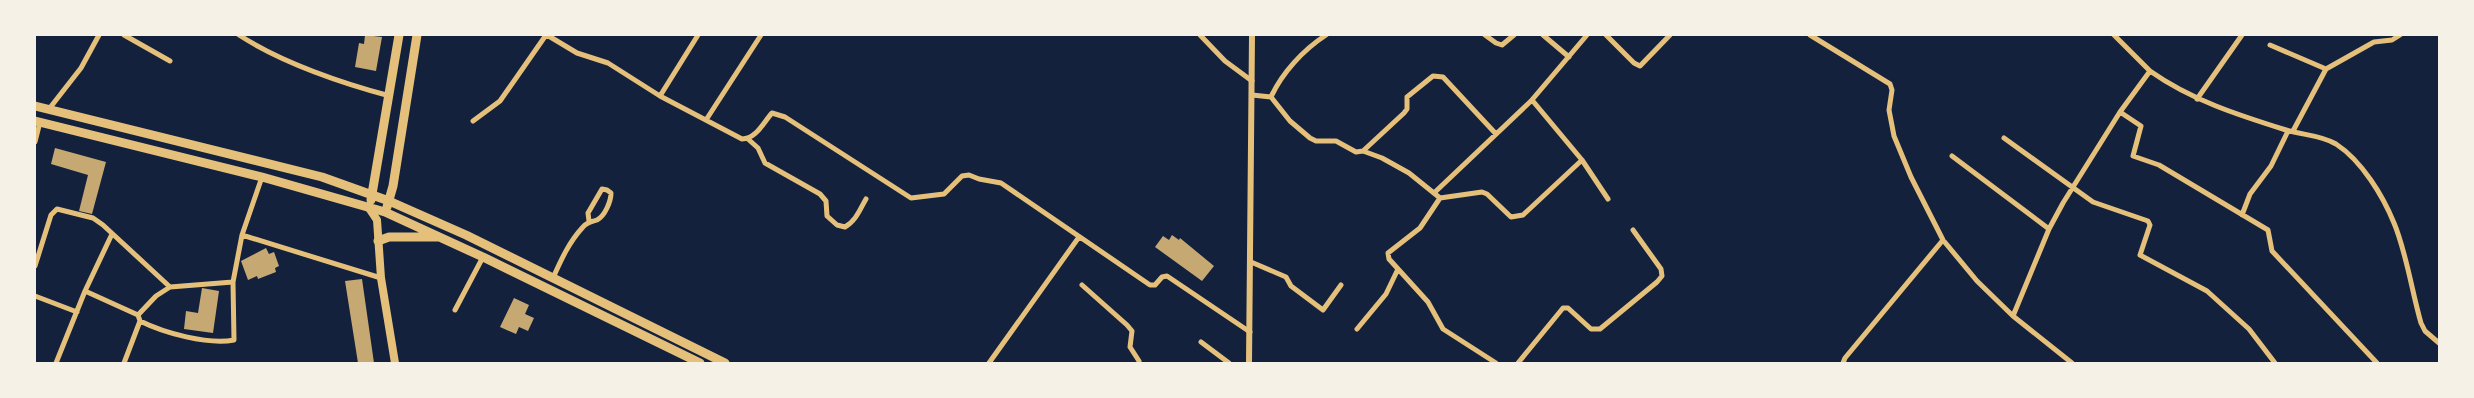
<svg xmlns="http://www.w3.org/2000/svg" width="2474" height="398" font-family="'Fira Sans Condensed',sans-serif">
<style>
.building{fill:#c6a872}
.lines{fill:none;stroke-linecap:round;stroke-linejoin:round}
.minor{stroke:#e5c07b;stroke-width:5}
.tertiary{stroke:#e5c07b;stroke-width:6}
.secondary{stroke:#e5c07b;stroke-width:8}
.trunk{stroke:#e5c07b;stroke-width:9}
</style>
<rect width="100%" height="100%" fill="#14213d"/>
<path class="building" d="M365,35L382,37L376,71L355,67L359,43L364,44Z
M55,148L106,162L92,214L79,211L88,175L51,164Z
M1172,235L1179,240L1180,238L1214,266L1202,281L1155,247L1163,236L1169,240Z
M266,248L269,254L274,252L279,266L275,268L276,272L258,279L257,276L248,280L241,261Z
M362,279L374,363H358L345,281Z
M202,288L219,291L213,333L184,329L186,311L198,313Z
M514,298L529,305L525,314L534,318L528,331L519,327L516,334L500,327Z"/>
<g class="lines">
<path class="minor" d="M124,35L170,61
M239,35C281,62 342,83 390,96
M547,35L577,53L608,63L660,96L742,139C756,139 763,123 772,113L785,117L911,198L944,194L962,176L969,175L979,179L1001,183L1150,285H1155L1162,277L1167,276L1250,332
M1200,35L1225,61L1252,81
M1485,35L1496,43L1502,45L1514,35
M1543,35L1569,57
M1606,35L1634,63L1640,66L1670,35
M1810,35L1890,84L1892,90L1889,110L1894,136L1911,177L1943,240L1977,281L2013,316L2072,363
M2114,35L2150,71
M2270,45L2326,69
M1252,95L1271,97L1290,121L1310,138L1316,141H1336L1356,152L1363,151L1382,158L1409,173L1440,198L1420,228L1388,253L1389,259L1428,302L1443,329L1496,363
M660,96L698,35
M1271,97C1282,73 1303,50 1326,35
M2197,99L2242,35
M1532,100L1582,160L1608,199
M49,109L81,68L99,35
M2120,112L2141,126L2133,156L2159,165L2268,230L2272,251L2377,363
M706,120L761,35
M473,121L500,101L546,35
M2293,131L2326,69L2374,42L2392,40L2400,35
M2004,138L2093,202L2148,221L2150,225L2140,255L2207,291L2249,329L2275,363
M748,139L758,148L765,163L820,194L826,201L827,216L837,225L845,227C856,221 860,209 866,199
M35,142L40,122
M1363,151L1404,113L1407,109V97L1433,76L1443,77L1496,134
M1952,156L2049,229
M1434,193L1531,101L1587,35
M1440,198L1482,192L1487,194L1511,217L1523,215L1582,160
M2242,215L2250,194L2271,166L2288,131
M242,235L381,278
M1251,262L1286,277L1291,286L1323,310L1341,285
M35,266L51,215L57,209L93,218L103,225L170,287
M553,278C561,260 569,242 583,227C587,222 591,222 597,220C605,216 611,201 611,193L607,190L602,189L588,213L589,221
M1082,285L1127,325L1132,331L1130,347L1139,361
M85,291L138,315
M35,296L77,312
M455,310L483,257
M2013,316L2049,229L2063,203L2120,112L2150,71C2191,100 2238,115 2286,130C2302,135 2321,135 2336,144C2362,161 2383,196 2394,223C2406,251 2412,292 2421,323L2425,331L2439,343
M140,321C164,333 208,345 234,340L233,282L242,235L262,177
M1357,329L1386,294L1398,269
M1201,342L1229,363
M56,363L85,291L112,234
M124,363L140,321L138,315L156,296L170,287L233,282
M989,363L1079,237
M1518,363L1563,308H1568L1591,329H1600L1657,282L1662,276L1661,269L1633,230
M1843,363L1845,358L1943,240"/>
<path class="tertiary" d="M1249,363L1252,35"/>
<path class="secondary" d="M369,208L377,220L381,278L395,363"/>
<path class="trunk" d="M35,106L322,177L389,201L466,235L725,363
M35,121L262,177L385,212L483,257L700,363
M371,200L399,35
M387,207L393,186L417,35
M378,241L389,237H437"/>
</g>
<rect width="2474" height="398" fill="none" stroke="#f6f1e7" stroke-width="72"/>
</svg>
